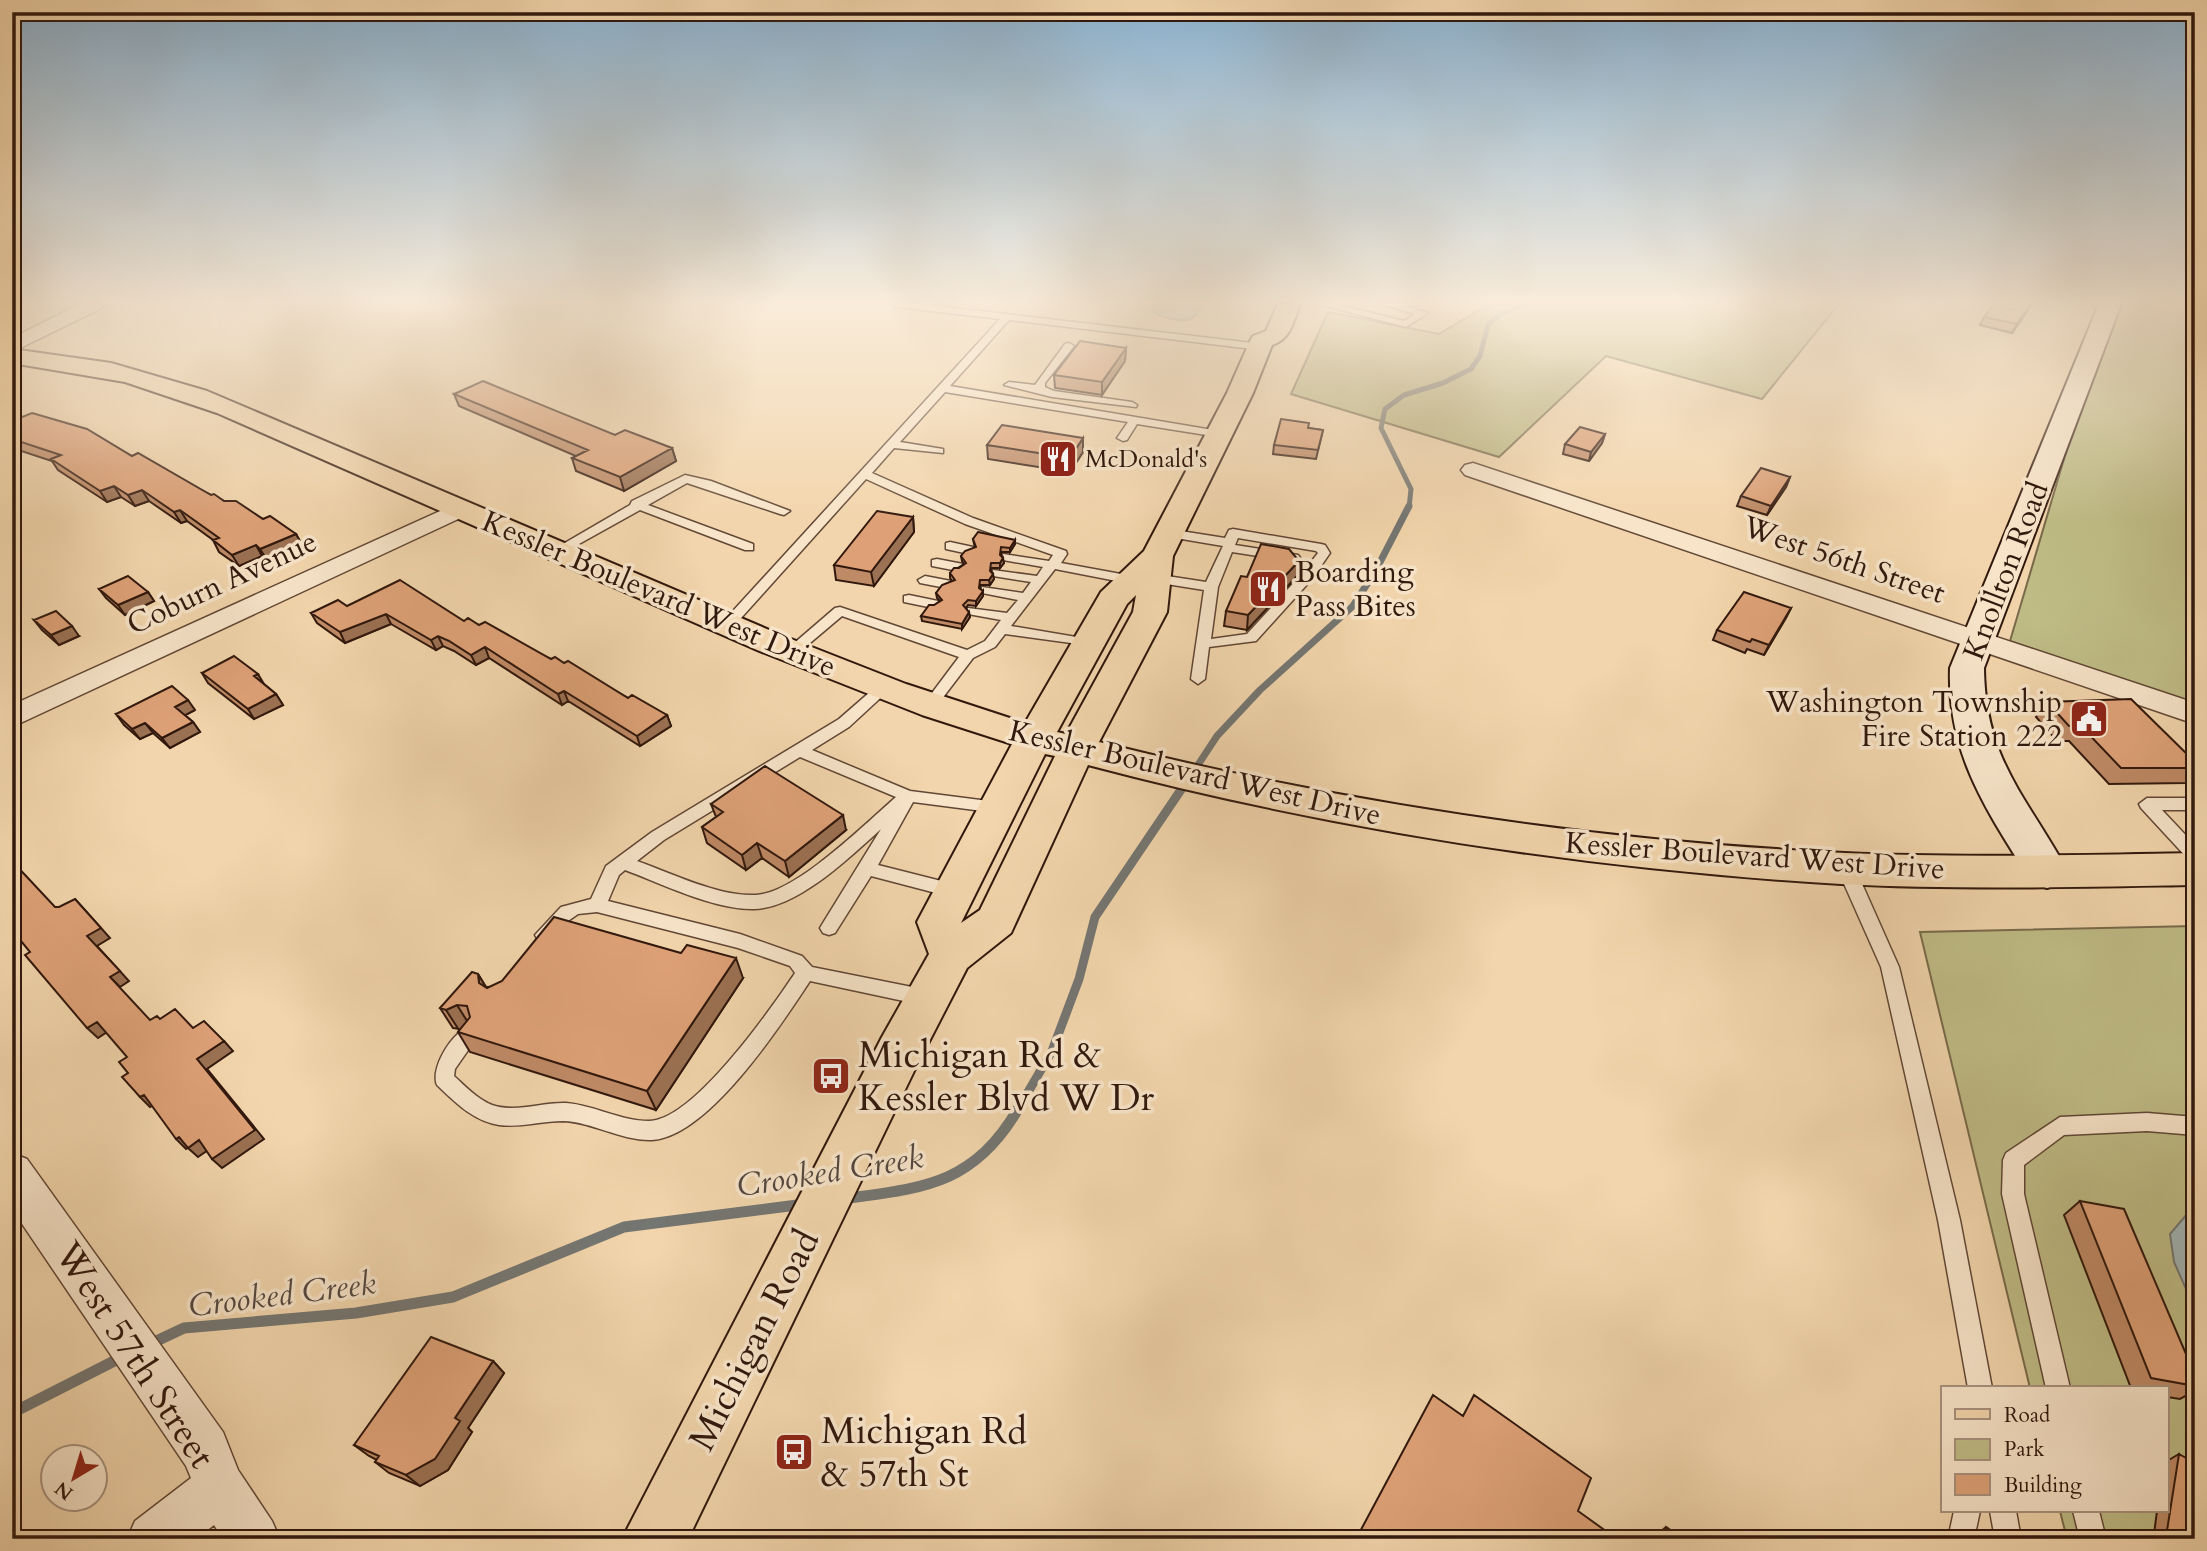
<svg xmlns="http://www.w3.org/2000/svg" width="2207" height="1551" font-family="Cardo,serif">
<style>
.green{fill:#bfbc86;stroke:#786a4a;stroke-width:2}
.water{fill:#a1b5b6;stroke:#747672;stroke-width:2}
.lines{fill:none;stroke-linecap:round;stroke-linejoin:round}
.stream-far3{stroke:#747672;stroke-width:5}
.stream-far2{stroke:#747672;stroke-width:7}
.stream-far1{stroke:#747672;stroke-width:9}
.stream{stroke:#747672;stroke-width:11}
.lane-casing{stroke:#614735;stroke-width:3}
.street-casing{stroke:#614735;stroke-width:3}
.secondary-casing{stroke:#31180d;stroke-width:4}
.primary-casing{stroke:#31180d;stroke-width:4}
.lane{fill:#f7e4c9;fill-rule:evenodd}
.street{fill:#f7e4c9;fill-rule:evenodd}
.secondary{fill:#f7e4c9;fill-rule:evenodd}
.primary{fill:#f2d5ac;fill-rule:evenodd}
.wall{fill:#bf8a66;stroke:#31180d;stroke-width:2}
.shaded-wall{fill:#9b7153;stroke:#31180d;stroke-width:2}
.building{fill:#dea177;stroke:#31180d;stroke-width:2}
.labels{text-anchor:middle;dominant-baseline:central;stroke-width:7;stroke-linejoin:round;paint-order:stroke}
.far-poi-label{font-size:24px;fill:#31180d;stroke:#f7e4c9;text-anchor:start}
.street-label{font-size:30px;fill:#31180d;stroke:#f7e4c9}
.poi-label{font-size:30px;fill:#31180d;stroke:#f7e4c9;text-anchor:start}
.water-label{font-size:32px;font-style:italic;fill:#534740;stroke:#f7e4c9}
.near-poi-label{font-size:37px;fill:#31180d;stroke:#f7e4c9;text-anchor:start}
.near-street-label{font-size:37px;fill:#31180d;stroke:#f7e4c9}
</style>
<rect width="100%" height="100%" fill="#f2d5ac"/>
<filter id="stains"><feTurbulence type="fractalNoise" baseFrequency=".00286" numOctaves="4"/><feColorMatrix values="0 0 0 0 .2 0 0 0 0 .09 0 0 0 0 .02 0 0 0 .5 -.17"/></filter>
<radialGradient id="worn" r=".72"><stop offset=".6" stop-color="#630" stop-opacity="0"/><stop offset="1" stop-color="#630" stop-opacity=".3"/></radialGradient>
<path class="green" d="M1490,304H1839L1762,399L1606,356L1499,457L1291,394L1328,312L1439,334Z
M2110,304H2195V704L2010,641Z
M2195,926V1539H2067L2060,1511H2167V1388H2030L1920,932Z"/>
<path class="water" d="M1155,304H1203C1200,309 1197,316 1192,318C1183,324 1160,317 1152,311Z
M2195,1212V1309L2174,1262L2170,1234L2187,1214Z"/>
<g class="lines">
<path class="stream-far3" d="M1409,508L1411,489L1381,428L1385,409L1404,395L1443,383L1471,369L1480,356L1488,325L1499,315L1526,304"/>
<path class="stream-far2" d="M1194,771L1217,736L1260,690L1353,606L1376,570L1409,506"/>
<path class="stream-far1" d="M1017,1111L1052,1051L1079,979L1095,917L1195,769"/>
<path class="stream" d="M842,1199C922,1188 973,1186 1018,1109
M150,1344L184,1328L356,1313L453,1297L624,1227L805,1204
M12,1413L122,1357"/>
<g class="lane-casing">
<path id="lane" d="M891,304H920L1261,344L1266,347L1261,350L1009,320L950,386L1219,431L1225,434L1219,437L1137,424L1127,440L1123,441L1117,438L1128,422L945,392L900,442L943,449V453L894,448L872,473L973,518L1066,551L1067,554L1061,563L1132,576L1139,580L1132,584L1055,569L1011,626L1088,639L1093,640L1095,643L1093,646L1005,634L995,647L973,658L935,708L930,710L923,705L959,657L842,616L797,654H787L785,651L835,608L840,607L967,650L985,641L1001,620L968,614L966,611L968,608L1007,613L1018,600L982,593V587L1023,593L1031,582L993,576V570L1037,576L1043,567L1003,560V554L1049,561L1053,555L965,524L866,479L733,627L728,628L721,624L1000,319L896,307Z
M1318,304H1335L1404,321L1415,314L1381,304H1398L1428,313L1406,327Z
M1069,343L1074,346L1045,383V387L1054,391L1132,402L1137,405L1136,407L1052,397L1004,385L1009,382L1035,385L1065,344Z
M685,475L711,481L790,511L784,515L780,514L687,483L648,505L753,544V550H745L640,510L561,554H553L551,551L630,505L632,501Z
M1168,529L1225,538L1229,530L1233,529L1321,544L1325,545L1330,553L1312,579L1256,641L1209,647L1205,679L1198,684L1191,679L1204,590L1154,582L1147,578L1154,574L1206,582L1223,546L1164,536V530ZM1238,538L1316,551L1318,553L1307,567L1298,555L1235,545ZM1232,552L1289,561L1300,576L1247,634L1211,639L1218,587Z
M950,542L973,547L975,550L969,554L946,549V543Z
M937,559L963,564L964,567L958,571L932,566V560Z
M925,576L951,581L953,584L946,588L920,583L918,580Z
M909,595L938,601L940,604L933,608L904,602V596Z
M883,683L888,685L890,688L888,691L849,727L812,750L910,791L1004,803L1006,807L998,813L913,802L878,865L961,886L964,891L961,896L955,898L871,876L835,933L829,935L823,933L820,928L823,923L881,829C850,857 798,908 754,909C714,910 663,884 625,870L619,875L608,901L740,934L802,956L812,967L927,990L934,993L936,998L934,1003L927,1006L810,981C781,1025 708,1137 652,1140C621,1141 593,1122 563,1121C542,1121 520,1128 499,1125C473,1121 455,1102 437,1085C429,1067 458,1021 477,1027L480,1033L455,1069L454,1076C465,1086 477,1099 492,1105C514,1113 543,1102 566,1103C594,1105 620,1121 649,1121C693,1121 771,1009 795,973L790,966L738,948L597,912L578,914L568,921L550,940L544,942L538,940L535,935L561,907L591,899L606,866L652,832L839,719L878,685ZM800,757L896,797C865,824 796,893 756,895C719,897 671,873 637,861L664,840Z
M2147,798H2195V810H2162L2195,845V862L2189,860L2141,808L2139,804Z
M1846,862L1852,863L1855,868L1899,967L1960,1220L1992,1388H1968L1938,1220L1881,967L1837,868L1840,863Z
M2147,1113L2195,1117V1135L2147,1131L2064,1135L2024,1165V1194L2070,1388H2046L2002,1194L2003,1160L2006,1153L2060,1117Z
M1954,1511H1980L1974,1539H1948Z
M1990,1511H2016L2021,1539H1995Z
M2073,1511H2099L2106,1539H2080Z"/>
</g>
<g class="street-casing">
<path id="street" d="M80,304H104L102,308L12,352V338Z
M1473,463L2195,703V724L1465,475L1461,470L1465,465Z
M460,502L469,504L472,509L469,514L12,727V705Z
M12,1153L27,1159L223,1432L238,1470L272,1521L280,1539H223L214,1525L196,1539H127L135,1521L191,1478L186,1466L12,1209Z"/>
</g>
<g class="secondary-casing">
<path id="secondary" d="M2099,304H2121L1984,668C1985,760 2027,797 2068,872L2062,883L2047,888L2032,883C1988,812 1947,756 1950,668Z"/>
</g>
<g class="primary-casing">
<path id="primary" d="M1278,304H1300C1293,322 1291,339 1272,345L1253,393L1173,556L1167,612L1099,742C1343,803 1594,841 1845,853C1962,858 2078,855 2195,853V885C2077,887 1959,890 1841,884C1587,869 1334,830 1088,765L1011,933L967,968L916,1067L688,1539H622L882,1037L929,954L917,922L1012,744L922,715L757,650L217,413L125,382L12,363V349L111,363L207,391L781,635L906,684L1025,723L1101,592L1144,551L1227,393L1250,341L1253,336L1266,331ZM1136,595L1133,612L1066,734L1057,732L1127,604ZM1045,754L1055,756L980,910L961,923Z"/>
</g>
<use href="#lane" class="lane"/>
<use href="#street" class="street"/>
<use href="#secondary" class="secondary"/>
<use href="#primary" class="primary"/>
</g>
<path class="wall" d="M2032,304L2012,333L1980,325L1984,317Z
M1126,348L1125,361L1102,395L1055,388L1054,375Z
M454,394L615,435L672,448L676,461L624,491L576,471L572,458L576,456L459,406Z
M12,421L132,456L211,495L296,534L302,545L267,560L262,556L239,566L219,552L213,540L187,521L181,523L149,501L135,506L121,497L107,502L58,470L52,461L15,449L12,444Z
M1309,428L1323,430L1316,459L1273,454L1274,445Z
M1605,434L1602,443L1589,461L1563,454L1565,444Z
M987,445L1083,452L1070,472L988,459Z
M1790,477L1786,487L1767,515L1737,506L1741,496Z
M913,517L914,532L874,586L836,580L834,565Z
M973,539L1015,540V544L1010,552H1001V556L1004,563L1000,568H991V572L994,579L990,585H980V589L983,591V596L976,606L968,605L966,608L970,617L962,629L922,621L921,616L940,601L937,598L936,593L952,581L950,578V573L964,564L962,561L961,556L975,548Z
M1299,561L1297,576L1247,630L1224,626L1226,611L1247,577Z
M99,589L148,592L154,601L125,615L106,598Z
M347,606L464,621L479,625L551,659L564,663L628,698L667,715L671,726L640,746L568,701L562,705L489,658L476,665L454,651L443,646L436,650L391,624L345,643L317,623L311,613Z
M1791,608L1764,655L1747,649L1745,653L1713,640L1717,630Z
M34,620L79,636L59,645L42,630Z
M202,673L264,684L276,694L283,705L254,719L208,683Z
M2047,702L2195,762V774L2187,783L2109,784L2069,741H2057L2036,717Z
M195,710L185,715L193,722L200,732L170,748L153,733L140,739L124,725L116,714Z
M711,804L846,830L789,877L762,858L746,870L707,843L702,827L716,817Z
M478,974L486,987L743,978L656,1110L470,1052L458,1032L460,1029L453,1028L440,1008Z
M2080,1201L2195,1375V1391L2180,1399L2167,1397V1388H2131L2064,1215Z
M493,1361L504,1373L468,1428L472,1432L448,1470L420,1486L389,1473L375,1462L377,1460L369,1456L354,1445Z
M2179,1454L2195,1539H2144L2154,1534L2157,1511H2167V1461Z
M1666,1527L1683,1539H1654V1537Z"/>
<path class="shaded-wall" d="M2031,304H2032L2012,333L2017,324Z
M1126,348L1125,361L1102,395V382Z
M1605,434L1602,443L1589,461L1591,452Z
M1083,438V452L1070,472V458Z
M672,448L676,461L624,491L620,477Z
M1790,477L1786,487L1767,515L1771,506Z
M114,486L121,497L107,502L100,491Z
M142,490L149,501L135,506L128,495Z
M180,510L187,521L181,523L174,512Z
M913,517L914,532L874,586L871,572Z
M296,534L302,545L267,560L260,549Z
M1015,540V544L1010,552V548Z
M256,545L262,556L239,566L232,555Z
M1003,558L1004,563L1000,568V563Z
M1299,561L1297,576L1247,630L1248,615Z
M993,574L994,579L990,585L989,580Z
M983,591V596L976,606V601Z
M148,592L154,601L125,615L118,605Z
M1791,608L1786,618L1764,655L1769,645Z
M969,612L970,617L962,629V624Z
M386,614L391,624L345,643L340,632Z
M72,626L79,636L59,645L51,635Z
M438,636L443,646L436,650L431,640Z
M485,647L489,658L476,665L471,655Z
M258,674L264,684L254,676Z
M564,691L568,701L562,705L558,694Z
M276,694L283,705L254,719L248,709Z
M188,700L195,710L182,717L175,707Z
M667,715L671,726L640,746L637,736Z
M193,722L200,732L170,748L162,738Z
M145,723L153,733L140,739L132,729Z
M843,815L846,830L789,877L785,861Z
M757,843L762,858L746,870L742,855Z
M75,899L110,938L97,946L129,981L120,987L110,977L87,936Z
M736,958L743,978L656,1110L647,1091Z
M478,974L490,994L479,983Z
M457,1005L469,1024L459,1030L446,1010Z
M97,1022L107,1032L98,1038L87,1028Z
M224,1041L233,1051L207,1069L264,1139L222,1168L212,1159L197,1059Z
M144,1095L154,1105L150,1107L140,1097Z
M179,1137L189,1147L186,1149L176,1139Z
M199,1140L208,1150L198,1157L188,1148Z
M493,1361L504,1373L468,1428L472,1432L448,1470L420,1486L406,1475L455,1418Z"/>
<path class="building" d="M1994,304H2031L2017,324L1984,317Z
M1080,341L1126,348L1102,382L1054,375Z
M483,381L615,435L625,430L672,448L620,477L572,458L588,450L454,394Z
M32,413L87,429L132,456L138,453L211,495L214,494L224,501H236L263,519L270,516L296,534L260,549L256,545L232,555L213,540L219,538L180,510L174,512L142,490L128,495L114,486L100,491L51,459L61,455L12,439V436L20,433L12,429V421Z
M1281,419L1309,423L1308,428L1323,430L1318,450L1274,445Z
M1002,425L1083,438L1070,458L987,445Z
M1580,427L1605,434L1591,452L1565,444Z
M1761,468L1790,477L1771,506L1741,496Z
M877,511L913,517L871,572L834,565Z
M978,532L1015,540L1010,548L1001,547L1000,555L1003,558L1000,563H991L990,571L993,574L989,580H980L979,588L983,591L976,601L968,600L963,605L969,612L962,624L921,616L929,605H934L942,600L936,593L942,585L955,580L950,573L954,568H959L966,563L961,556L965,551L976,547L973,539Z
M1261,544L1289,549L1299,561L1248,615L1226,611L1241,576L1247,577Z
M128,576L148,592L118,605L99,589Z
M400,580L464,621L468,618L479,625L485,622L551,659L555,657L564,663L568,661L628,698L632,695L667,715L637,736L564,691L558,694L485,647L471,655L449,641L438,636L431,640L386,614L340,632L311,613L338,600L347,606Z
M1744,592L1791,608L1769,645L1752,639L1750,642L1717,630Z
M56,611L72,626L51,635L34,620Z
M234,656L258,674L254,676L276,694L248,709L202,673Z
M172,686L188,700L175,707L193,722L162,738L145,723L132,729L116,714Z
M2131,699L2195,762V768H2121L2081,726H2069L2047,702Z
M765,766L843,815L785,861L757,843L742,855L702,827L723,812L711,804Z
M12,861L55,907H59L75,899L101,928L87,936L120,971L110,977L150,1020L157,1016L160,1019L175,1009L193,1028L204,1021L224,1041L197,1059L255,1130L212,1159L199,1140L188,1148L179,1137L176,1139L144,1095L140,1097L122,1077L128,1073L119,1062L127,1057L97,1022L87,1028L25,955L30,952L12,930Z
M554,917L681,953L687,945L736,958L647,1091L458,1032L470,1017L467,1006L457,1005L446,1010L440,1008L472,972L478,974L479,983L487,988L502,981Z
M2080,1201L2124,1209L2195,1375V1386L2151,1378Z
M431,1337L493,1361L455,1418L460,1421L435,1459L406,1475L375,1462L379,1456L354,1445Z
M1433,1395L1463,1416L1474,1395L1591,1478L1578,1511L1617,1539H1356Z
M2179,1454L2195,1463V1539H2157L2158,1531L2166,1537Z
M1666,1527L1683,1539H1661Z"/>
<linearGradient id="sky" x2="0" y2="1"><stop stop-color="#8bb4d4"/><stop offset="0.58" stop-color="#f9ecda"/><stop offset="1" stop-color="#f9ecda" stop-opacity="0"/></linearGradient>
<rect width="2207" height="521" fill="url(#sky)"/>
<defs>
<g id="restaurant-square" transform="scale(2.0125)"><rect x="-9" y="-9" width="18" height="18" rx="4" fill="#8f2418" stroke="#f7e4c9"/><path d="M-5-6h1v4h1v-4h1v4h1v-4h1v5L-1.5 .5V6h-2V.5L-5-1ZM5-6V6H3V1.5H1.5Q1.5-4 5-6Z" fill="#fff"/></g>
<g id="civic-square" transform="scale(2.0125)"><rect x="-9" y="-9" width="18" height="18" rx="4" fill="#8f2418" stroke="#f7e4c9"/><path d="M-.6-6.5H3V-4.5H.6V-3L4-1V1h2V6H-6V1h2V-1L-.6-3ZM-1.2 2.5V6h2.4V2.5Z" fill="#fff"/></g>
<g id="bus-square" transform="scale(2.0125)"><rect x="-9" y="-9" width="18" height="18" rx="4" fill="#8f2418" stroke="#f7e4c9"/><path d="M-5-6H5V4H4V6H2V4H-2V6H-4V4H-5ZM-3.5-4V0h7V-4ZM-3.5 1.2v1.5H-2V1.2ZM2 1.2v1.5H3.5V1.2Z" fill="#fff"/></g>
</defs>
<g fill-rule="evenodd">
<use href="#restaurant-square" x="1058" y="459"/>
<use href="#restaurant-square" x="1268" y="589"/>
<use href="#civic-square" x="2089" y="719"/>
<use href="#bus-square" x="831" y="1076"/>
<use href="#bus-square" x="794" y="1452"/>
</g>
<g class="labels">
<g class="far-poi-label">
<text x="1085" y="459">McDonald's</text>
</g>
<g class="street-label">
<text transform="translate(1844 560) rotate(19)">West 56th Street</text>
<text transform="translate(2006 571) rotate(-69)">Knollton Road</text>
<text transform="translate(222 583) rotate(-25)">Coburn Avenue</text>
<text transform="translate(659 594) rotate(23)">Kessler Boulevard West Drive</text>
<text transform="translate(1195 773) rotate(13)">Kessler Boulevard West Drive</text>
<text transform="translate(1755 856) rotate(4)">Kessler Boulevard West Drive</text>
</g>
<g class="poi-label">
<text x="1295" y="572">Boarding<tspan x="1295" dy="34">Pass Bites</tspan></text>
<text x="2062" y="702" text-anchor="end">Washington Township<tspan x="2062" dy="34">Fire Station 222</tspan></text>
</g>
<g class="water-label">
<text transform="translate(830 1172) rotate(-9)">Crooked Creek</text>
<text transform="translate(282 1295) rotate(-7)">Crooked Creek</text>
</g>
<g class="near-poi-label">
<text x="858" y="1055">Michigan Rd &amp;<tspan x="858" dy="43">Kessler Blvd W Dr</tspan></text>
<text x="821" y="1431">Michigan Rd<tspan x="821" dy="43">&amp; 57th St</tspan></text>
</g>
<g class="near-street-label">
<text transform="translate(754 1340) rotate(-63)">Michigan Road</text>
<text transform="translate(135 1355) rotate(57)">West 57th Street</text>
</g>
</g>
<rect width="2207" height="1551" fill="none" stroke="#f2d5ac" stroke-width="42"/>
<rect x="14" y="14" width="2179" height="1523" fill="none" stroke="#31180d" stroke-width="3.5"/>
<rect x="21" y="21" width="2165" height="1509" fill="none" stroke="#31180d" stroke-width="2"/>
<rect x="1941" y="1386" width="228" height="126" fill="#f7e4c9" stroke="#a8927e" stroke-width="2"/>
<rect x="1955" y="1409" width="35" height="10" fill="#f2d5ac" stroke="#a8927e" stroke-width="2"/>
<text x="2004" y="1422" font-size="21" fill="#31180d">Road</text>
<rect x="1955" y="1439" width="35" height="21" fill="#bfbc86" stroke="#a8927e" stroke-width="2"/>
<text x="2004" y="1456" font-size="21" fill="#31180d">Park</text>
<rect x="1955" y="1474" width="35" height="21" fill="#dea177" stroke="#a8927e" stroke-width="2"/>
<text x="2004" y="1492" font-size="21" fill="#31180d">Building</text>
<g transform="translate(74 1478) rotate(218)"><circle r="33" fill="#f7e4c9" stroke="#a8927e" stroke-width="2"/>
<path d="M0-5L12 26L0 18L-12 26Z" fill="#8f2418"/>
<text y="-10" font-size="19" font-weight="bold" text-anchor="middle" fill="#31180d">N</text>
</g>
<rect width="100%" height="100%" filter="url(#stains)"/>
<rect width="100%" height="100%" fill="url(#worn)"/>
</svg>
